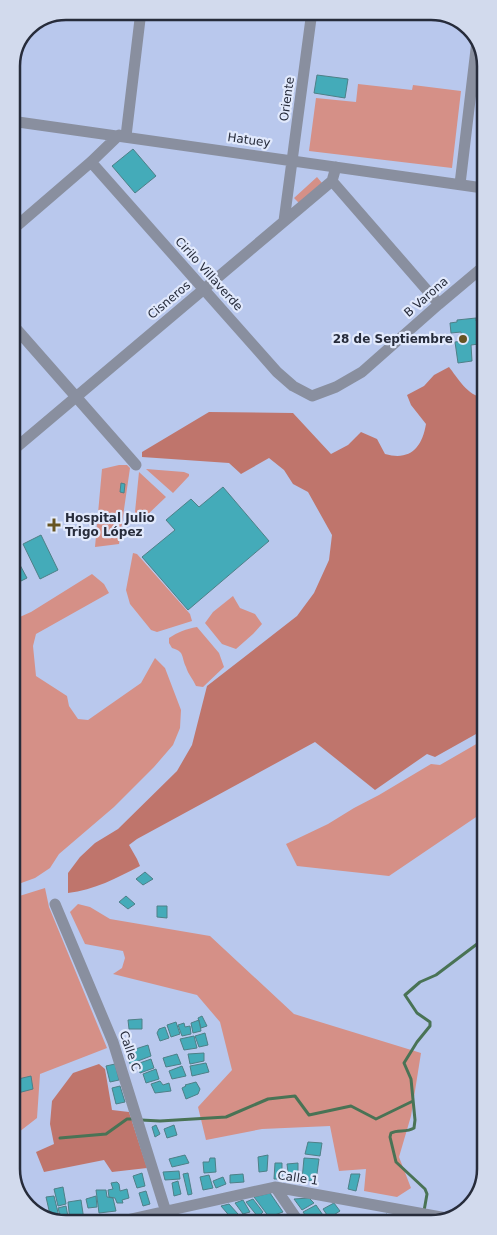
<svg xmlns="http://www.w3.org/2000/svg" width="497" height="1235" font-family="'DejaVu Sans',sans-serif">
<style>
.green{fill:#d59087}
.forest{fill:#bf756c}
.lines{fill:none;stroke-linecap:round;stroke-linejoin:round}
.stream{stroke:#497355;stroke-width:3}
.building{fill:#44abb9;stroke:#4e8087}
.street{stroke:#898f9f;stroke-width:11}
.poi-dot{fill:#675422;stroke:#e1e9fc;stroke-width:2}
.labels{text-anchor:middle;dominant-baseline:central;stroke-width:4.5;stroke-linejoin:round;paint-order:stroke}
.street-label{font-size:12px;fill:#272c3b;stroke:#e1e9fc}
.poi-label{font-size:12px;font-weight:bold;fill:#272c3b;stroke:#e1e9fc;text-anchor:end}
.rim{fill:none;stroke:#272c3b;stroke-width:2.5}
</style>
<rect width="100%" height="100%" fill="#b9c8ed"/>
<path class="green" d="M358,84L412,90L413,85L461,91L452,168L309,151L316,98L356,102Z
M317,177L322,183L299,203L294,198Z
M119,465H127L130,468L119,544L95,547L102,469Z
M146,469L184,472L189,474V476L173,493Z
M139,472L166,497L145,517H138L135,512Z
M133,553L137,554L190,614L192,621L157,632L151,630L147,625L130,604L126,590Z
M92,574L104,584L109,593L36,634L33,646L36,676L67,696L69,706L78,719L88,720L141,683L155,658L165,668L181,710L180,728L173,745L154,767L114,807L59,854L50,868L35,878L13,886V620L31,612Z
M233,596L240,608L255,614L262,624L253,634L236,649L222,644L205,623L213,612Z
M197,627L219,653L224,667L203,687L196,686C193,679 188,674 186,667C181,656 185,652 172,648L169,643V638C178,632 186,629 197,627Z
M485,739V811L389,876L297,866L286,844L328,824L354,808L379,795L431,764L440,765Z
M45,888L49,907L107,1048L40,1074L37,1118L19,1132L14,1121L13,898Z
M78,904L90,907L110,919L210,936L294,1014L421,1053L411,1116L399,1157L411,1188L397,1197L364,1191L366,1169L339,1171L330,1126L262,1129L206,1140L198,1107L232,1070L220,1022L197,995L113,974L122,968L125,958L123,951L85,944L70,912Z"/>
<path class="forest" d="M449,367C457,377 469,398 484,397L485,729L435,757L427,754L375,790L315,742L137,839L129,845L137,859L140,866C117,878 94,890 68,893V873L80,857L95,843L118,829L177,771L192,745L207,686L297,616L314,593L329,560L332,535L308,492L293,484L284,470L269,458L241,474L229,463L142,457V452L209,412L293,413L331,454L348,445L361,432L377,439L385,454C410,461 422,448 426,424L411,405L407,395L424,386L434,375Z
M99,1064L105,1069L112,1110L129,1112L147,1168L112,1172L104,1160L44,1172L36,1152L54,1144L50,1124L52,1101L73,1073Z"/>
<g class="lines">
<path class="stream" d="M141,1120L160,1121L226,1117L268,1099L295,1096L309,1115L351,1106L376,1119L413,1101
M60,1138L106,1134L127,1119H134
M424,1211L427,1194L425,1189L396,1162L390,1137L391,1133C398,1129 406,1133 414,1128L415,1120L411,1079L404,1063L417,1042L430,1026V1022L417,1013L405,995L420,982L436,975L485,938"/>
</g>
<path class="building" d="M317,75L348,79L345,98L314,93Z
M133,149L156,176L135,193L112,166Z
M476,318V321L484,320V347H479V344L471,345L472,361L458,363L455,342L462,341L461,332L451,333L450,323L457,322V320Z
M121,483L125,484L124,493L120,492Z
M223,487L269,541L188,610L142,557L175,530L166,520L191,499L199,507Z
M41,535L58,570L40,579L23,544Z
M13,552L27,578L13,585Z
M145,872L153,879L143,885L136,879Z
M126,896L135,904L128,909L119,902Z
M157,906H167V918L157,917Z
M202,1016L207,1026L201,1028L198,1018Z
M142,1019V1029H129L128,1020Z
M199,1020L201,1031L193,1033L191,1023Z
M176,1022L180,1034L171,1037L167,1025Z
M184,1023L185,1027L190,1026L191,1034L182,1036L178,1025Z
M165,1027L169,1038L160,1041L157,1033L159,1029Z
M205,1033L208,1045L199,1047L195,1036Z
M194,1036L197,1048L184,1050L180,1039Z
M148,1045L151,1056L130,1064L126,1052Z
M204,1053V1061L190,1064L188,1054Z
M177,1054L181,1064L166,1067L163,1058Z
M151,1059L154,1068L140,1073L137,1064Z
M206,1063L209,1072L192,1076L190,1066Z
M115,1064L119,1080L110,1082L106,1066Z
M182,1066L186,1076L172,1079L169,1071Z
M156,1069L159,1079L146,1083L143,1074Z
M31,1076L33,1089L14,1094V1080Z
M160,1081L163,1085L169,1083L171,1091L155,1093L151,1084Z
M196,1082L200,1089L198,1094L186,1099L182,1088L186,1086L185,1085Z
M120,1086L125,1102L116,1104L112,1088Z
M156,1125L160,1134L155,1137L152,1127Z
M174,1125L177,1135L167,1138L164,1129Z
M308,1142L322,1143L320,1156L305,1154Z
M185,1155L189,1163L172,1167L169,1159Z
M268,1155L267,1171L259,1172L258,1157Z
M210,1158H215L216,1172L204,1173L203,1162H209Z
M304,1158L319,1159L316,1181L302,1180Z
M275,1163H282V1179H274Z
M298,1163V1180H289L287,1164Z
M179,1171L180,1179L165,1180L163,1172Z
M142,1173L145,1186L137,1188L133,1176Z
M188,1173L192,1194L188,1195L183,1174Z
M243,1174L244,1182L230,1183V1175Z
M351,1174H360L356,1191L348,1189Z
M209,1175L213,1188L203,1190L200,1177Z
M223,1177L226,1184L216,1188L213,1181Z
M178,1181L181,1194L174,1196L172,1183Z
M117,1182L119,1184L120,1191L127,1189L129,1198L122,1200L123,1203H117L115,1198L109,1197L108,1190L113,1189L111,1183Z
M63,1187L66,1204L58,1206L54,1189Z
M96,1190H106L107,1197L113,1198L116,1211L99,1213Z
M146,1191L150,1204L143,1206L139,1193Z
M270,1193L283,1212L269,1217L254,1197Z
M54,1196L60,1221L56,1222L51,1219L46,1197Z
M96,1196L97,1207L88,1208L86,1199Z
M309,1198L314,1203L302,1210L294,1199Z
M253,1199L263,1212L258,1217L246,1202Z
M81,1200L84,1220L70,1222L68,1202Z
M243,1200L250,1212L243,1214L235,1203Z
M34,1203L36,1214L32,1212L27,1204Z
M334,1203L340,1211L329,1218L323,1209Z
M229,1204L238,1214L232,1219L221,1206Z
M316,1205L327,1221L325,1222H310L303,1212Z
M66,1206L69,1222L62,1223L58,1208Z
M387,1214L391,1221H379L377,1218Z"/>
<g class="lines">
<path class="street" d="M11,121L483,188
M126,136L141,11
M91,162L277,372L293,386L312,396L336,387L362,372L439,304L483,267
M332,181L439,304
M460,184L477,41
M284,221L312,11
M12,230L91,162L119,135
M12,324L136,465
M12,451L332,181L336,167
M55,904L113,1042L166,1212
M275,1187L299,1222
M113,1223L275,1187L452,1219"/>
</g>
<g class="poi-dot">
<circle cx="463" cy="339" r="5"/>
<path d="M51.5 517.5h5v5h5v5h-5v5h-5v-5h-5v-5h5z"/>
</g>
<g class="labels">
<g class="street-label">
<text transform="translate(287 99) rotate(-82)">Oriente</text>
<text transform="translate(249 140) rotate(8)">Hatuey</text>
<text transform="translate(209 274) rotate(48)">Cirilo Villaverde</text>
<text transform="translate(426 297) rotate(-41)">B Varona</text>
<text transform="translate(169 300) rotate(-40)">Cisneros</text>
<text transform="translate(130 1051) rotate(71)">Calle C</text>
<text transform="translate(298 1178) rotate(8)">Calle 1</text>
</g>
<g class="poi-label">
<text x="453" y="339">28 de Septiembre</text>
<text x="65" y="518" text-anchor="start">Hospital Julio<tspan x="65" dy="14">Trigo López</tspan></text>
</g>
</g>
<path d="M0 0H497V1235H0ZM66 20H431A46 46 0 0 1 477 66V1169A46 46 0 0 1 431 1215H66A46 46 0 0 1 20 1169V66A46 46 0 0 1 66 20Z" fill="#d2daed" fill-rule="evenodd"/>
<path class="rim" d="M66 20H431A46 46 0 0 1 477 66V1169A46 46 0 0 1 431 1215H66A46 46 0 0 1 20 1169V66A46 46 0 0 1 66 20Z"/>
</svg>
